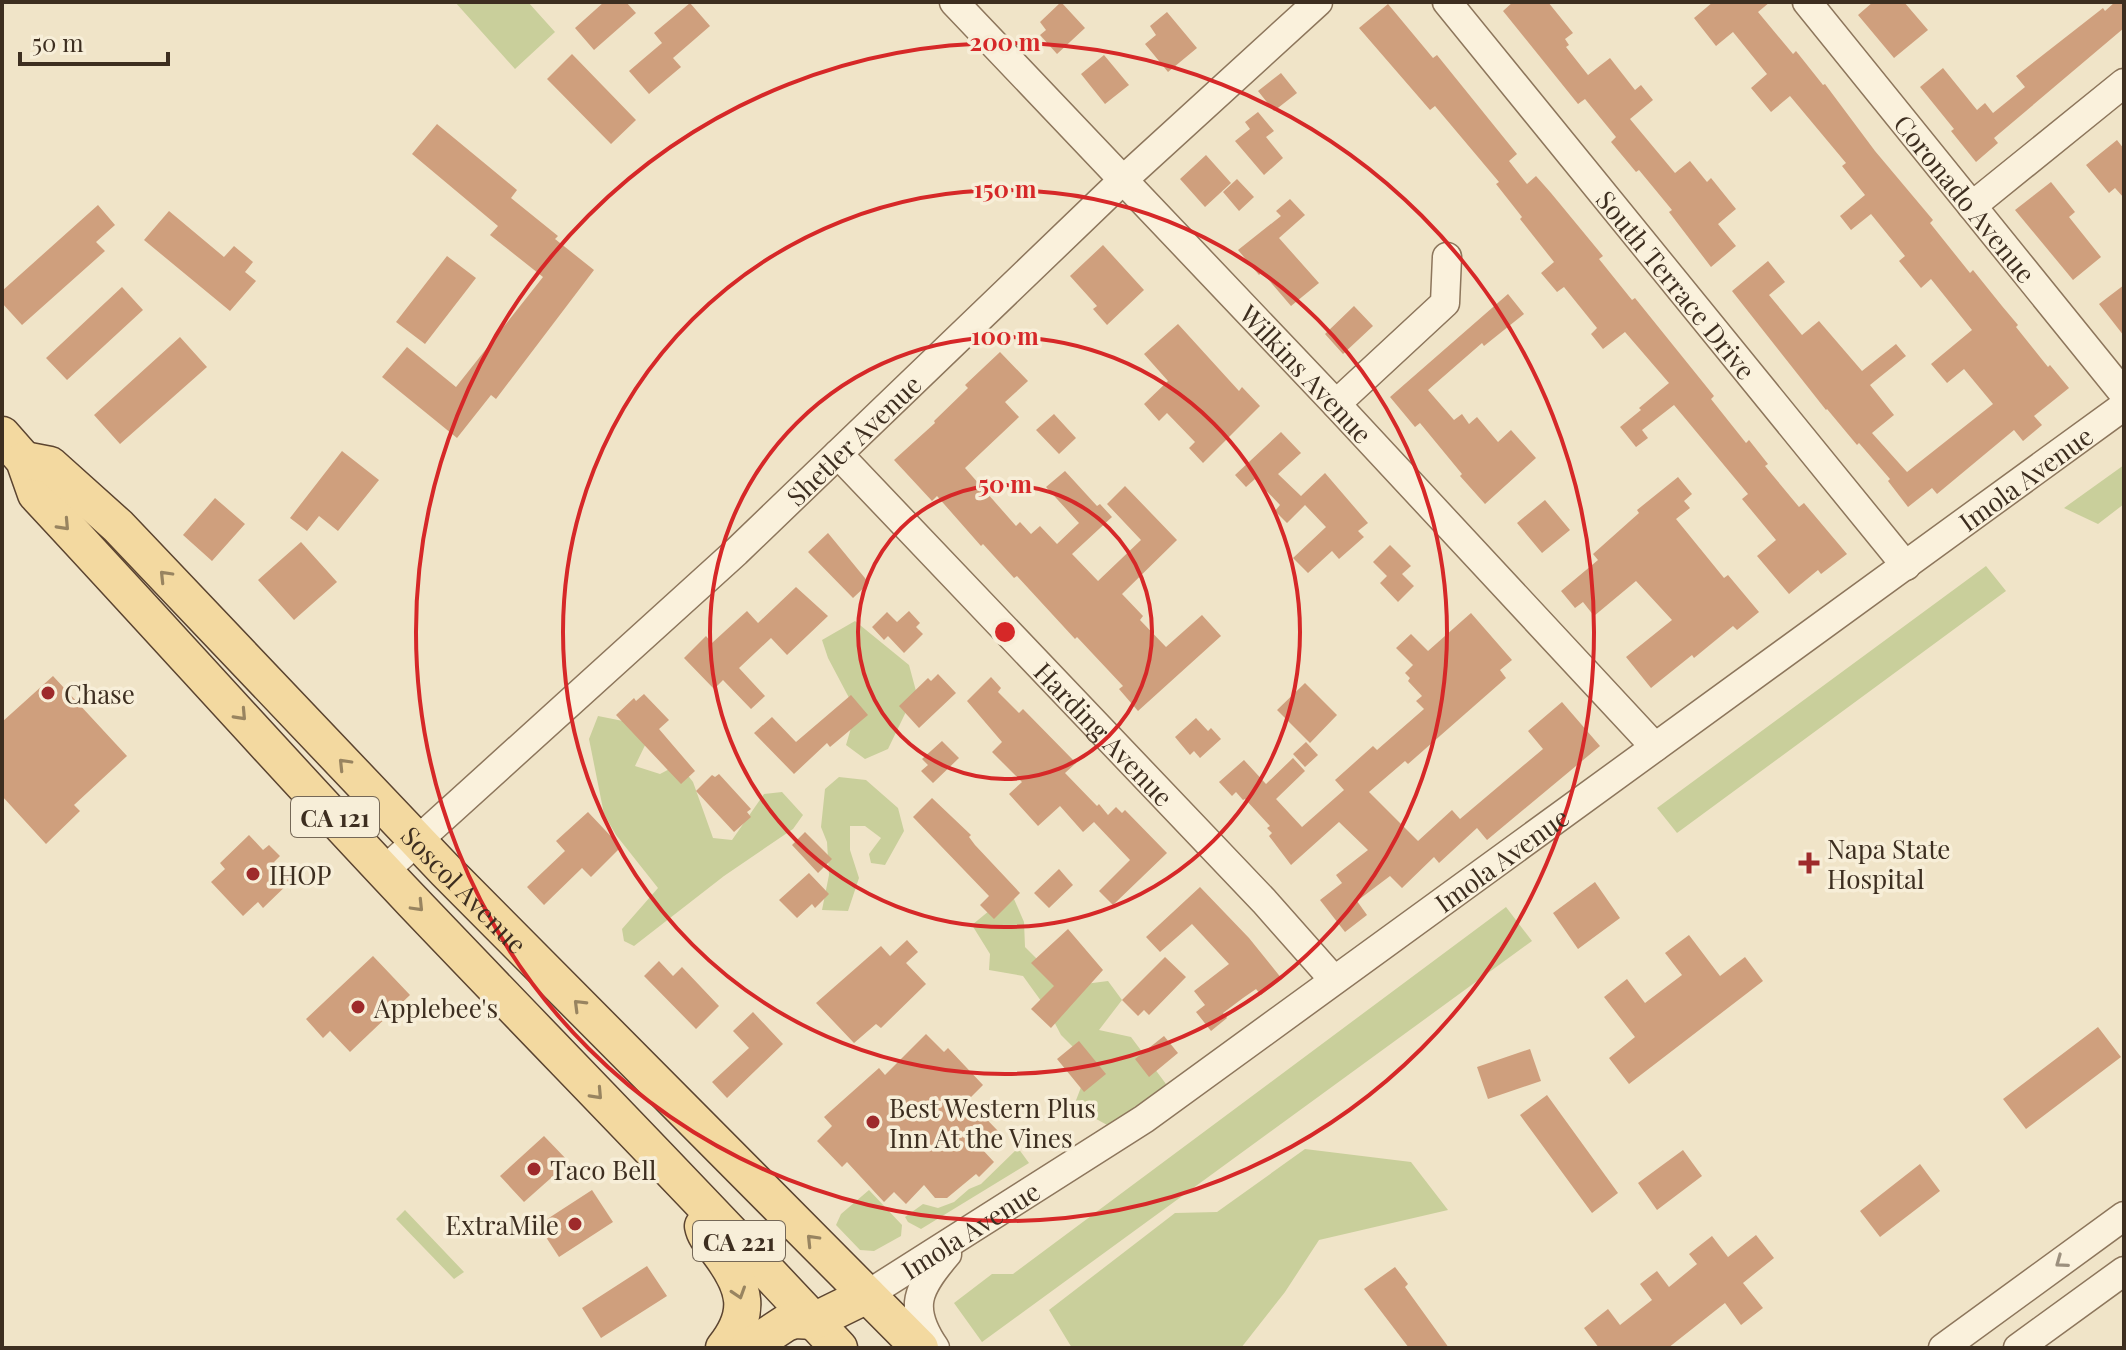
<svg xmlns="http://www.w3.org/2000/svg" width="2126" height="1350" font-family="'Playfair Display',serif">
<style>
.green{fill:#c9cf9b}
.building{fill:#cf9f7d}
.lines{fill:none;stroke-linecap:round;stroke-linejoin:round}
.minor-casing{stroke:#8d765c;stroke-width:31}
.major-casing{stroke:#5b4430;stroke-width:39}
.minor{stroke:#faf1dc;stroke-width:28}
.major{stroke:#f3d9a0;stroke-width:36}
.oneway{stroke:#988460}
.oneway2{stroke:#9c907e}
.ring{fill:none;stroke:#d62828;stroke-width:4}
.poi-dot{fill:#9e2a2b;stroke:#f7eed8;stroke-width:3}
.labels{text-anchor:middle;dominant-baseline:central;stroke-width:7;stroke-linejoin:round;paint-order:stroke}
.shield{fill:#f7eed8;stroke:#756857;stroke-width:2}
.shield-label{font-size:24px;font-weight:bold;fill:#3d2e20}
.street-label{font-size:26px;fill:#3d2e20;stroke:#f7eed8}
.poi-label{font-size:26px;fill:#3d2e20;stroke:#f7eed8;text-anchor:start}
.centre{fill:#d62828;stroke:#f7eed8;stroke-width:4}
.ring-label{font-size:24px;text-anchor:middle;font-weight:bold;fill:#d62828;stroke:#f7eed8;stroke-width:7;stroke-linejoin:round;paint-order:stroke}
</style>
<rect width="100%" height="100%" fill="#f0e4c8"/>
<path class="green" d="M455,2H528L555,32L515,69Z
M2124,465V504L2098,524L2064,508Z
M1986,566L2006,591L1677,833L1657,808Z
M855,621L909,665L916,691L888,749L865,759L846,745L856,711L828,658L822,640Z
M598,716L633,723L649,737L635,766L660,774L679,764L693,782L713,838L732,840L764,794L782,792L803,815L793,829L724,876L634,946L624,941L622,929L658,888L616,835L604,814L589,739Z
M839,777L866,780L898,808L904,831L885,865L871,863L869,854L881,838L865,826H850V850L859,878L848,911L822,910L829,875L827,842L821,827L825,789Z
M1014,899L1024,922L1025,947L1051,973L1077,985L1108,981L1122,1000L1099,1030L1131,1037L1166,1084L1140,1110L1109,1126L1089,1115L1075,1103L1086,1074L1081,1055L1061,1035L1049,1012L1023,976L989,970L990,954L972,925L1001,901Z
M1506,907L1532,941L982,1342L954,1303L992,1274H1013Z
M1018,1148L1029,1163L921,1229L908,1222L905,1217L923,1204L938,1208L954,1202L969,1189L981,1184Z
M1305,1149L1411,1162L1448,1210L1319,1240L1285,1292L1241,1348H1072L1049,1310L1175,1213L1217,1212Z
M869,1190L902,1225L901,1236L874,1251L860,1250L836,1225L841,1214Z
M405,1210L464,1272L454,1279L396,1219Z"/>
<path class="building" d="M604,2H626L636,13L594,50L575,28Z
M1061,2L1085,28L1057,54L1040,35L1046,30L1040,22Z
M1513,2H1548L1573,33L1565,39L1569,45L1566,47L1588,75L1610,58L1635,90L1641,85L1653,100L1630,119L1675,173L1690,161L1707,182L1711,178L1736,209L1718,224L1736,246L1711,267L1669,212L1672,210L1639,170L1636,172L1611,142L1616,137L1585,99L1578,104L1503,11Z
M1713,2H1770L1758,12L1793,54L1796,51L1823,85L1825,84L1875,151L1933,220L1930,223L1970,273L1973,270L2002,306L2018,325L2016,327L2048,367L2050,365L2069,388L2034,416L2042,425L2023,441L2014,430L1937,494L1932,488L1908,507L1888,481L1890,479L1859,443L1857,445L1827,409L1826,410L1732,291L1768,261L1785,282L1769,295L1802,335L1819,321L1862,371L1896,344L1906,356L1870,385L1894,415L1872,433L1907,472L1993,404L1964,369L1947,383L1931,364L1972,330L1931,279L1921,288L1899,261L1905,256L1871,214L1851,230L1840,216L1865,195L1842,166L1846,163L1790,96L1771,112L1751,88L1767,74L1733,32L1716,46L1694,18Z
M1873,2H1904L1928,30L1894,58L1858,15Z
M2115,2H2124V28L1994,138L1998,143L1976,162L1951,131L1954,129L1920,87L1943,68L1977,110L1985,103L1993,113L2025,87L2016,76L2103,8L2105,11Z
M690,3L710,26L673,58L681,67L649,94L629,71L662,43L654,33Z
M1388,4L1433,58L1437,55L1517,154L1509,161L1527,184L1536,176L1551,193L1603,256L1599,259L1632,300L1635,298L1714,396L1711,399L1746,443L1749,440L1768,464L1765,466L1799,507L1804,503L1847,554L1821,574L1818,570L1789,594L1757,556L1776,540L1742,499L1748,494L1674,405L1642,430L1648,438L1636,447L1620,427L1641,410L1639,408L1669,383L1625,332L1603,349L1591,334L1597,328L1564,287L1557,292L1541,273L1554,262L1520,219L1522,217L1496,184L1499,182L1435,106L1430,110L1359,28Z
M1167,12L1197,48L1168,72L1145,44L1156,35L1150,26Z
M572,54L636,120L611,144L547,79Z
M1104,55L1129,85L1105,104L1081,74Z
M1281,73L1297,93L1274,111L1258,91Z
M1258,112L1274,131L1266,137L1283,158L1264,175L1235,141L1250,129L1245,122Z
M437,124L517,190L511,198L558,236L555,239L594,270L496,399L491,395L457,438L382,377L407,347L456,387L543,277L490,235L498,226L412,154Z
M2117,140L2124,149V198L2115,188L2109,193L2086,165Z
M1206,155L1231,183L1205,207L1180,179Z
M1237,179L1254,197L1239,211L1223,192Z
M2051,182L2075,212L2069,217L2101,257L2073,280L2015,210Z
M1290,199L1305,215L1279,238L1319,283L1291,306L1262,272L1259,275L1238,250L1281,216L1276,211Z
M98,205L115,225L96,242L105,251L22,325L2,303V291Z
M169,211L224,257L234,246L253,262L245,272L256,281L230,311L144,240Z
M1103,245L1144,290L1107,325L1093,309L1097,306L1070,276Z
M447,256L476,278L425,344L396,322Z
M2124,285V336L2099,304Z
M122,287L143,310L67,380L46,358Z
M1508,294L1524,314L1484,346L1482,343L1428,390L1454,420L1462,414L1469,424L1477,417L1498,442L1511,430L1536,458L1485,504L1460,476L1462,474L1420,423L1415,427L1390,397Z
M1354,306L1373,326L1343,354L1325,334Z
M1178,324L1239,391L1242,387L1260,406L1203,463L1189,448L1195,442L1167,413L1159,421L1144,404L1168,381L1144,354Z
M180,337L207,367L120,444L94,415Z
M1000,352L1028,381L1005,402L1019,417L965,468L1016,526L1020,522L1031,534L1040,526L1057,544L1079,523L1046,487L1065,471L1097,506L1100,504L1112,517L1072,554L1098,581L1141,540L1107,504L1125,486L1177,540L1122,594L1143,616L1140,620L1166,647L1202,615L1221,636L1138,711L1119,689L1123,686L1077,637L1075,639L1017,576L1014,578L983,544L981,546L937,496L932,501L894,460L935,423L934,421L968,388L965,385Z
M1054,414L1076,438L1059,454L1036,430Z
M1281,432L1301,453L1278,474L1301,496L1325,473L1368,523L1358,531L1364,537L1339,559L1332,551L1308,573L1293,558L1326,527L1305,505L1287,523L1275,511L1280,505L1255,479L1246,487L1235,475Z
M342,451L379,480L338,531L319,516L307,531L290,518Z
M1678,477L1692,494L1684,501L1690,508L1676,519L1724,578L1728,575L1759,612L1737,630L1733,626L1694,658L1692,655L1651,688L1626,657L1672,620L1636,581L1594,616L1583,602L1575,608L1561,591L1598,560L1593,554L1639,513L1637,510Z
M215,498L245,524L212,561L183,535Z
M1545,500L1570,530L1542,553L1517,523Z
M828,533L869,583L853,598L808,552Z
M301,542L337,582L294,620L258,580Z
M1390,545L1411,566L1402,574L1414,586L1398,602L1380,583L1387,576L1373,562Z
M796,587L828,616L787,655L771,638L739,668L765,696L751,709L723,680L714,689L684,658L706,636L712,643L747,611L758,623Z
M909,611L920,623L916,627L923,634L904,653L888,636L884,640L872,627L887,612L897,622Z
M1471,613L1512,660L1500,670L1506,678L1408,764L1405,761L1369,792L1418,841L1452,810L1460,819L1543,749L1528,731L1562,702L1600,746L1487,840L1477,828L1439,863L1434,857L1402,888L1390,876L1357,901L1367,915L1345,932L1320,900L1342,883L1336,875L1368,850L1339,822L1291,865L1269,836L1272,833L1267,828L1270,826L1245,799L1243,800L1236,792L1232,796L1219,782L1244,760L1266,784L1293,758L1305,771L1276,799L1302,827L1344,790L1335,780L1373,746L1377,750L1424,709L1416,701L1422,696L1408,681L1410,678L1405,673L1413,665L1396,648L1411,634L1428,651Z
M938,674L956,693L919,728L899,706L928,678L931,681Z
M53,676L127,756L74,805L80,811L46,844L2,796V722Z
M991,677L1001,688L998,692L1019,713L1023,709L1076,763L1065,773L1097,806L1099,804L1108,815L1116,807L1122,813L1125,810L1167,853L1113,905L1099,891L1130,860L1094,822L1083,832L1060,806L1038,826L1009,794L1022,782L992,752L1002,742L967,701Z
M1305,683L1337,715L1310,743L1277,710Z
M644,694L669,720L659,729L695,771L681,784L616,715L634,698L636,701Z
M851,695L868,715L830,747L827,743L794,774L754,733L772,717L796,742Z
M1196,718L1208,731L1211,728L1221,739L1200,758L1194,751L1190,755L1175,737Z
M942,741L959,758L933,783L921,771L928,765L922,759Z
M1306,742L1318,755L1305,767L1293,754Z
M719,774L751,809L747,812L751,817L734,832L696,791L712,775L715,777Z
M932,798L971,835L969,837L975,845L1020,893L994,919L980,905L989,896L913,817Z
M588,812L621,847L591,877L582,868L544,905L527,887L565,851L556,841Z
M805,832L832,859L818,873L792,845Z
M249,835L263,850L269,845L280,856L274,862L292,880L263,908L258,902L243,916L211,882L225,869L220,863Z
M1059,869L1073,885L1049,908L1034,893Z
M809,873L829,894L815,908L812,904L797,918L779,900Z
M1595,882L1620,918L1578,949L1553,913Z
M1200,887L1249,938L1282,979L1261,995L1256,989L1243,998L1223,1013L1227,1018L1211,1031L1196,1012L1205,1005L1194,991L1229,964L1192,924L1160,952L1146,937Z
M1068,929L1103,970L1051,1028L1031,1009L1054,986L1031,963Z
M1689,935L1720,976L1745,957L1763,981L1629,1084L1609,1058L1635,1037L1604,997L1627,979L1645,1003L1682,975L1665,953Z
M907,940L918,952L906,963L926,984L881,1028L876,1024L854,1043L816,1003L881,946L890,956Z
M373,956L410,995L350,1052L330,1031L323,1038L306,1019Z
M1165,957L1186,977L1149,1015L1144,1010L1138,1016L1122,1000Z
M659,961L673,976L682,967L719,1006L696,1029L644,976Z
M753,1012L783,1044L727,1098L712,1082L749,1048L733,1031Z
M2098,1027L2121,1057L2026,1129L2003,1099Z
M926,1034L944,1052L948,1048L983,1085L968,1100L999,1132L981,1148L994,1162L979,1177L976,1174L947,1198H935L924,1185L906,1204L894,1192L884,1202L847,1162L842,1167L817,1141L832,1126L824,1117L879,1068L885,1075Z
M1164,1036L1178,1053L1149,1077L1135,1059Z
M1079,1041L1106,1074L1084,1092L1057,1059Z
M1530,1049L1541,1081L1488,1099L1477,1067Z
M1547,1095L1618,1193L1592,1213L1520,1115Z
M544,1136L569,1162L524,1202L500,1176Z
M1683,1150L1702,1176L1657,1210L1638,1183Z
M1920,1164L1940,1191L1880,1237L1860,1211Z
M592,1190L613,1222L559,1257L538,1225Z
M1756,1235L1774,1258L1743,1283L1763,1308L1741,1325L1725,1303L1668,1348H1599L1584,1328L1608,1309L1620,1325L1652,1300L1640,1284L1657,1271L1669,1287L1697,1264L1689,1254L1712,1236L1728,1257Z
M647,1266L667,1296L601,1338L582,1308Z
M1395,1267L1408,1284L1405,1287L1449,1348H1409L1364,1289Z"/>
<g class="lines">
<g class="minor-casing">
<g id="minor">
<path id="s1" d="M954,2L1336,404L1655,747"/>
<path id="s2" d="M1447,2L1906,566"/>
<path id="s3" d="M1807,2L2124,394"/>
<path d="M1972,206L2124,83"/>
<path d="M1336,404L1445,303L1447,257"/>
<path id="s4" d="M838,454L1264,901L1334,980"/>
<path id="s5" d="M385,870L736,552L1123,180L1318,2"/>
<path id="s6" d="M867,1295L1144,1119L2124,406"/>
<path d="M935,1348C907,1307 918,1288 947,1254"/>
<path d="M1943,1348L2124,1216"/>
<path d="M2018,1348L2124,1271"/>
</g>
</g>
<g class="major-casing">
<g id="major">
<path d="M2,435L24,460L36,494C162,629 286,768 413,902C555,1051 699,1197 839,1348"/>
<path id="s7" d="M24,460L50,465L118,526L446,871L920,1348"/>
<path d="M703,1226C705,1237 713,1244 719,1252C746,1288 752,1313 724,1348"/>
<path d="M748,1348L786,1323L795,1320L814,1321L867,1295"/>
</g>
</g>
<use href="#minor" class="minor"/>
<use href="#major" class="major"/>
</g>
<defs><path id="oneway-chevron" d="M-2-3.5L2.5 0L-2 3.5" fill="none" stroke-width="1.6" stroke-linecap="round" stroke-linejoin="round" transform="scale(2)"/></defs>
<g class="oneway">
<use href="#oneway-chevron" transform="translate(64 525) rotate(47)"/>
<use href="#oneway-chevron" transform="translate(165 576) rotate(-134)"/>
<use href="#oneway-chevron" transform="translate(241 715) rotate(47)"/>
<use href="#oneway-chevron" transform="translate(344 764) rotate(-134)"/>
<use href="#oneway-chevron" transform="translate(418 906) rotate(46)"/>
<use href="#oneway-chevron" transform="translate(579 1005) rotate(-135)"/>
<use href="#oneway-chevron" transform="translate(597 1094) rotate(47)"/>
<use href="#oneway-chevron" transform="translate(812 1240) rotate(-134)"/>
<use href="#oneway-chevron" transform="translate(739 1293) rotate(72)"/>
</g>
<use class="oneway2" href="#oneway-chevron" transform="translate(2061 1262) rotate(144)"/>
<g class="ring">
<circle cx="1005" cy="632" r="147"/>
<circle cx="1005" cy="632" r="295"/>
<circle cx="1005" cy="632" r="442"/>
<circle cx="1005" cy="632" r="589"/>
</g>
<g class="poi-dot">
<circle cx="48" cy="693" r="8"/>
<path d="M1805 851h8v8h8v8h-8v8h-8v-8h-8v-8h8z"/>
<circle cx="253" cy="874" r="8"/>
<circle cx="358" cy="1007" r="8"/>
<circle cx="873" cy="1122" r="8"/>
<circle cx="534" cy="1169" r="8"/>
<circle cx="575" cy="1224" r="8"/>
</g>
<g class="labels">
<g class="shield">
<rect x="291" y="797" width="88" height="40" rx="6"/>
<rect x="693" y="1221" width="92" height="40" rx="6"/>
</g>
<g class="shield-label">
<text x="335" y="817">CA 121</text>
<text x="739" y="1241">CA 221</text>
</g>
<g class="street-label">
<text stroke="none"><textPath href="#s3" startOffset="252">Coronado Avenue</textPath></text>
<text stroke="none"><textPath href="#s2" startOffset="364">South Terrace Drive</textPath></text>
<text stroke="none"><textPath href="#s1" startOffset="512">Wilkins Avenue</textPath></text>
<text stroke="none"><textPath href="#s5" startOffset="636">Shetler Avenue</textPath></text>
<text stroke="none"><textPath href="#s6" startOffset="1418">Imola Avenue</textPath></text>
<text stroke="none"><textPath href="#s4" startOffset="386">Harding Avenue</textPath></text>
<text stroke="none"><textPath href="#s6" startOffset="770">Imola Avenue</textPath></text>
<text stroke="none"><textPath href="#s7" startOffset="620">Soscol Avenue</textPath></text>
<text stroke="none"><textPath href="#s6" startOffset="122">Imola Avenue</textPath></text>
</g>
<g class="poi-label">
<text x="64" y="693">Chase</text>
<text x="1827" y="848">Napa State<tspan x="1827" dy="30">Hospital</tspan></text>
<text x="269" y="874">IHOP</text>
<text x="374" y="1007">Applebee's</text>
<text x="889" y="1107">Best Western Plus<tspan x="889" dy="30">Inn At the Vines</tspan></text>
<text x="550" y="1169">Taco Bell</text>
<text x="559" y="1224" text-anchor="end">ExtraMile</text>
</g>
</g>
<circle cx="1005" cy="632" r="12" class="centre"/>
<g class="ring-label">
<text x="1005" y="51">200 m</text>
<text x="1005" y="198">150 m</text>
<text x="1005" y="345">100 m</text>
<text x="1005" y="493">50 m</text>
</g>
<rect width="2126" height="1350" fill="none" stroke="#3d2e20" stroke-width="8"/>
<path d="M20 52v12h148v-12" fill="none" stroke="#3d2e20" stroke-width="4"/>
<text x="32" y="52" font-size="24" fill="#3d2e20" stroke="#f7eed8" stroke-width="6" paint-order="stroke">50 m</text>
</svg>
